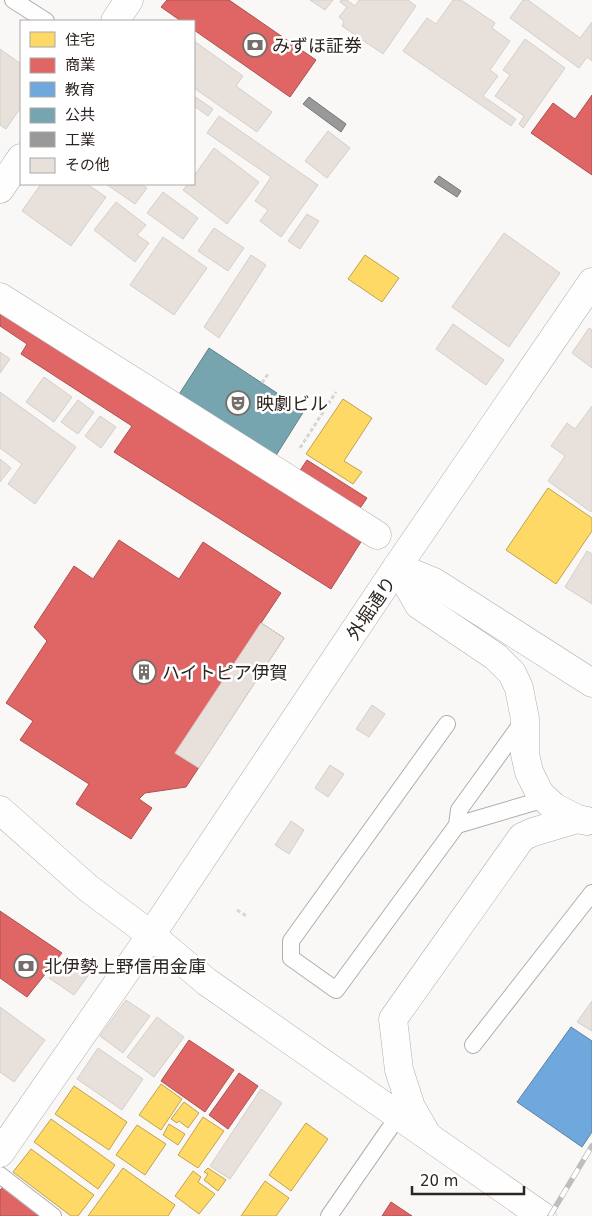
<svg xmlns="http://www.w3.org/2000/svg" width="592" height="1216" font-family="'DejaVu Sans','Noto Sans JP',sans-serif">
<style>
.homes{fill:#ffd966;stroke:#c0a351}
.shops{fill:#e06666;stroke:#ab5251}
.schools{fill:#6fa8dc;stroke:#5c81a4}
.public{fill:#76a5af;stroke:#607f84}
.industry{fill:#999;stroke:#797675}
.building{fill:#e8e0db;stroke:#d4cfcb}
.lines{fill:none;stroke-linecap:round;stroke-linejoin:round}
.lane-casing{stroke:#b2adaa;stroke-width:18}
.street-casing{stroke:#b2adaa;stroke-width:29}
.secondary-casing{stroke:#b2adaa;stroke-width:29}
.primary-casing{stroke:#b2adaa;stroke-width:29}
.path{stroke:#d7d5d4;stroke-width:3;stroke-dasharray:4 2.5;stroke-linecap:butt}
.lane{stroke:#fefefe;stroke-width:16}
.street{stroke:#fefefe;stroke-width:28}
.secondary{stroke:#fefefe;stroke-width:28}
.primary{stroke:#fefefe;stroke-width:28}
.rail-casing{stroke:#bfbebe;stroke-width:5.5}
.rail{stroke:#fff;stroke-width:4;stroke-dasharray:11;stroke-linecap:butt}
.labels{text-anchor:middle;dominant-baseline:central;stroke-width:5;stroke-linejoin:round;paint-order:stroke}
.poi-label{font-size:18px;fill:#2e2520;stroke:#fff;text-anchor:start}
.street-label{font-size:18px;fill:#2e2520;stroke:#fff}
</style>
<rect width="100%" height="100%" fill="#faf8f6"/>
<path class="homes" d="M365,255L399,278L382,302L348,279Z
M343,399L372,418L344,461L362,472L353,484L306,454Z
M548,488L592,518V531L556,584L506,550Z
M161,1084L182,1099L161,1130L139,1115Z
M74,1086L127,1122L109,1150L55,1114Z
M184,1102L199,1113L188,1128L179,1121L177,1123L171,1119Z
M203,1117L224,1131L198,1168L178,1155Z
M51,1119L115,1165L98,1189L34,1142Z
M306,1123L328,1139L291,1191L269,1175Z
M169,1124L185,1134L178,1145L163,1135Z
M137,1125L166,1144L145,1175L116,1155Z
M31,1149L94,1195L78,1216H71L13,1172Z
M123,1168L175,1205L168,1216H88Z
M208,1168L226,1180L218,1191L204,1180L208,1174L204,1172Z
M193,1171L201,1177L198,1182L215,1194L199,1214L175,1196Z
M265,1181L289,1198L276,1216H241Z"/>
<path class="shops" d="M167,0H229L316,60L290,97L194,30V21H181L161,7Z
M592,95V175L531,133L553,103L575,119Z
M0,303L366,534L331,589L114,452L132,426L21,354L27,344L0,326Z
M307,460L367,498L354,517L295,478Z
M119,540L179,579L203,542L281,593L261,623L284,638L186,787L145,793L139,799L152,808L131,839L76,804L89,784L20,740L33,721L6,703L47,641L34,627L74,566L93,579Z
M0,911L62,953L27,997L0,978Z
M189,1040L234,1070L205,1112L161,1081Z
M239,1073L258,1086L228,1129L209,1115Z
M3,1187L43,1216H0V1190Z
M391,1202L412,1216H382Z"/>
<path class="schools" d="M571,1027L592,1041V1132L582,1147L517,1102Z"/>
<path class="public" d="M209,348L304,411L275,457L176,399Z"/>
<path class="industry" d="M309,97L346,124L341,132L303,104Z
M439,176L461,191L457,197L434,182Z"/>
<path class="building" d="M310,0H333L325,10Z
M341,0H347L355,6L359,0H408L416,6L383,54L342,26L344,21L339,17L347,7L340,2Z
M453,0H461L495,23L492,28L510,41L490,70L498,76L483,96L516,119L511,126L403,51L427,18L436,24Z
M523,0H528L580,38L592,22V61L587,57L579,68L510,18Z
M525,39L565,68L523,128L519,124L524,116L495,96L510,75L503,70Z
M194,41L243,76L236,86L272,112L257,132L194,88Z
M0,49L21,64V107L6,129L0,125Z
M194,96L213,109L208,116L194,106Z
M219,116L318,185L281,237L260,221L268,210L255,201L271,177L207,133Z
M328,131L350,148L327,178L305,161Z
M214,148L259,182L227,224L183,190L188,184H194V176Z
M41,184H87L106,197L71,246L22,211Z
M106,184H141L147,188L135,204Z
M163,192L198,218L183,239L147,213Z
M116,202L146,225L137,235L149,243L135,262L94,230Z
M307,214L319,221L300,249L288,241Z
M214,228L244,248L228,271L198,251Z
M504,233L560,273L509,347L452,307Z
M163,237L207,268L174,315L130,285Z
M251,255L266,265L219,338L204,327Z
M453,324L504,360L486,385L436,349Z
M589,328L592,330V368L572,353Z
M0,352L10,359L0,373Z
M44,377L72,397L54,422L26,402Z
M0,392L76,447L35,504L8,484L22,464L0,448Z
M78,400L94,412L78,434L61,422Z
M592,406V510L591,512L548,481L565,456L551,446L567,423L575,429Z
M100,416L116,427L101,448L85,436Z
M0,459L11,468L0,482Z
M587,551L592,554V604L565,587Z
M261,623L284,638L199,768L175,753Z
M372,705L385,714L369,737L356,729Z
M330,765L344,774L328,797L315,788Z
M291,821L304,830L289,854L275,845Z
M66,956L90,973L74,995L49,978Z
M126,1000L150,1016L123,1053L100,1036Z
M592,1001V1031L577,1022Z
M0,1007L45,1040L14,1082L0,1072Z
M157,1017L184,1037L154,1077L127,1057Z
M98,1048L143,1079L122,1110L77,1079Z
M261,1089L282,1103L230,1179L210,1166Z"/>
<g class="lines">
<g class="lane-casing">
<path id="lane" d="M13,0L46,21
M524,720L459,810L457,825L545,799
M447,724L291,941V958L336,990L457,825
M473,1045L592,893
M0,1175L53,1216
M329,1216L399,1115"/>
</g>
<g class="street-casing">
<path id="street" d="M115,21L129,0
M0,189L21,158
M0,297L377,535
M397,567L592,282
M0,1153L151,935"/>
</g>
<g class="secondary-casing">
<path id="secondary" d="M397,567L419,605L496,657L512,673L519,688L525,719V754L529,772L540,794L554,807L577,819L587,821
M397,567L434,582L592,683
M151,935L397,567
M427,1135L411,1107L399,1070L393,1019L522,837L533,832L577,819"/>
</g>
<g class="primary-casing">
<path id="primary" d="M0,810L88,888L151,935L207,982L542,1216"/>
</g>
<path class="path" d="M262,383L268,374
M300,448L336,392
M237,910L248,917"/>
<use href="#lane" class="lane"/>
<use href="#street" class="street"/>
<use href="#secondary" class="secondary"/>
<use href="#primary" class="primary"/>
<g class="rail-casing">
<path id="rail" d="M550,1216L592,1146"/>
</g>
<use href="#rail" class="rail"/>
</g>
<defs>
<g id="bank-ring" transform="scale(1.25)"><circle r="9.5" fill="#fff" stroke="#756f6b" stroke-width="1.5"/><path d="M-6-4H6V4H-6ZM0-2.3a2.3 2.3 0 1 0 0 4.6a2.3 2.3 0 1 0 0-4.6Z" fill="#756f6b"/></g>
<g id="theatre-ring" transform="scale(1.25)"><circle r="9.5" fill="#fff" stroke="#756f6b" stroke-width="1.5"/><path d="M-5-5.5Q0-4 5-5.5V0Q5 5 0 6Q-5 5-5 0ZM-3.3-2.5H-1v1.5H-3.3ZM1-2.5H3.3v1.5H1ZM-2.8 1Q0 5.5 2.8 1Z" fill="#756f6b"/></g>
<g id="building-ring" transform="scale(1.25)"><circle r="9.5" fill="#fff" stroke="#756f6b" stroke-width="1.5"/><path d="M-4-6H4V6H1V3H-1V6H-4ZM-2.5-4.3h1.7v1.8h-1.7ZM.8-4.3h1.7v1.8H.8ZM-2.5-1h1.7V.8h-1.7ZM.8-1h1.7V.8H.8Z" fill="#756f6b"/></g>
</defs>
<g fill-rule="evenodd">
<use href="#bank-ring" x="255" y="45"/>
<use href="#theatre-ring" x="238" y="403"/>
<use href="#building-ring" x="144" y="672"/>
<use href="#bank-ring" x="26" y="966"/>
</g>
<g class="labels">
<g class="poi-label">
<text x="272" y="45">みずほ証券</text>
<text x="256" y="403">映劇ビル</text>
<text x="162" y="672">ハイトピア伊賀</text>
<text x="44" y="966">北伊勢上野信用金庫</text>
</g>
<g class="street-label">
<text transform="translate(371 608) rotate(-56)">外堀通り</text>
</g>
</g>
<rect x="20" y="20" width="175" height="165" fill="#ffffff" stroke="#aba8a6"/>
<rect x="30" y="32" width="25" height="15" fill="#ffd966" stroke="#aba8a6"/>
<text x="65" y="45" font-size="15" fill="#2e2520">住宅</text>
<rect x="30" y="58" width="25" height="15" fill="#e06666" stroke="#aba8a6"/>
<text x="65" y="70" font-size="15" fill="#2e2520">商業</text>
<rect x="30" y="82" width="25" height="15" fill="#6fa8dc" stroke="#aba8a6"/>
<text x="65" y="95" font-size="15" fill="#2e2520">教育</text>
<rect x="30" y="108" width="25" height="15" fill="#76a5af" stroke="#aba8a6"/>
<text x="65" y="120" font-size="15" fill="#2e2520">公共</text>
<rect x="30" y="132" width="25" height="15" fill="#999999" stroke="#aba8a6"/>
<text x="65" y="145" font-size="15" fill="#2e2520">工業</text>
<rect x="30" y="158" width="25" height="15" fill="#e8e0db" stroke="#aba8a6"/>
<text x="65" y="170" font-size="15" fill="#2e2520">その他</text>
<path d="M412 1186v8h112v-8" fill="none" stroke="#2e2520" stroke-width="2.5"/>
<text x="420" y="1186" font-size="15" fill="#2e2520" stroke="#ffffff" stroke-width="4" paint-order="stroke">20 m</text>
</svg>
